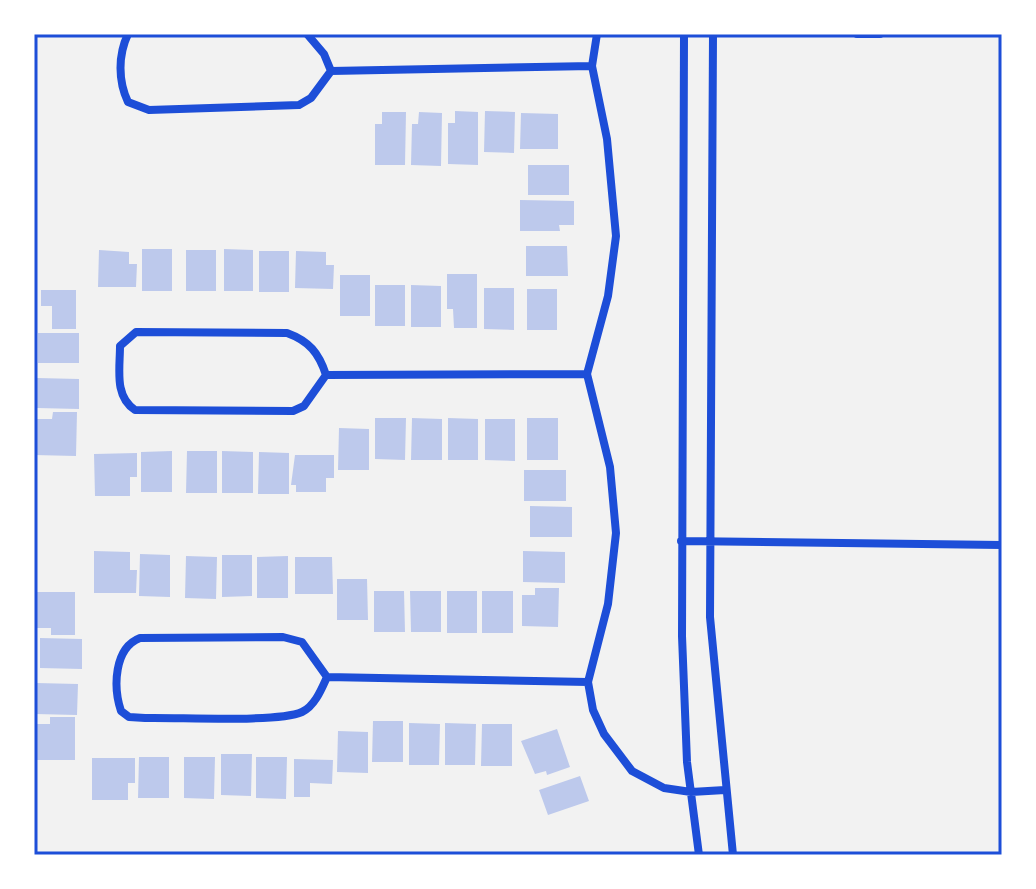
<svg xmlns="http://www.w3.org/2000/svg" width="1036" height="889" font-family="Merriweather,serif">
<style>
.building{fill:#bdc9ec}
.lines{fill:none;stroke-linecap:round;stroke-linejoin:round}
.minor{stroke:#1d4ed8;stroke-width:8}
.neatline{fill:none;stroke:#1d4ed8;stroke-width:3}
</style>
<rect width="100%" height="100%" fill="#f2f2f2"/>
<path class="building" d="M455,111L478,112V165L448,164V123H455Z
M485,111L515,112L514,153L484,152Z
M382,112H406L405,165H375V124H382Z
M419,112L442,113L441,166L411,165L412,124H418Z
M521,113L558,114V149H520Z
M528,165H569V195H528Z
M520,200L574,201V225H559L560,231H520Z
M526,246H567L568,276H526Z
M142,249H172V291H142Z
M224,249L253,250V291H224Z
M99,250L129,252V264H137L136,287H98Z
M186,250H216V291H186Z
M259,251H289V292H259Z
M296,251L326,252V265H334L333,289L295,288Z
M447,274H477V328H454L453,309H447Z
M340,275H370V316H340Z
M375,285H405V326H375Z
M411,285L441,286V327H411Z
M484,288H514V330L484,329Z
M527,289H557V330H527Z
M41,290H76V329H52V306H41Z
M38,333H79V363H38Z
M37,378L79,379V409L37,408Z
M53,412H77L76,456L34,455L35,419H52Z
M375,418H406L405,460L375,459Z
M412,418L442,419V460H411Z
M448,418L478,419V460H448Z
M527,418H558V460H527Z
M485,419H515V461L485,460Z
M339,428L369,429V470H338Z
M172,451V492H141V452Z
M187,451H217V493H186Z
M222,451L253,452V493H222Z
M259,452L289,453V494H258Z
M137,453V477H130V496H95L94,454Z
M295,455H334V478H326V492H296V485H291Z
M524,470H566V501H524Z
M530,506L572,507V537H530Z
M94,551L130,552V570H137L136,593H94Z
M523,551L565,552V583L523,582Z
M140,554L170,555V597L139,596Z
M222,555H252V596L222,597Z
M186,556L217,557L216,599L185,598Z
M288,556V598H257V557Z
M295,557H332L333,594H295Z
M337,579H367L368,620H337Z
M535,588H559L558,627L522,626V595H535Z
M374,591H404L405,632H374Z
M410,591H441V632H411Z
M447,591H477V633H447Z
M482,591H513V633H482Z
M34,592H75V635H51V628H34Z
M40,638L82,639V669L40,668Z
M36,683L78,684L77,715L35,714Z
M50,717H75V760H34V724H50Z
M373,721H403V762H372Z
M409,723L440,724L439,765H409Z
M445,723L476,724L475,765H445Z
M482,724H512V766H481Z
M557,729L570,767L547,775L546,771L535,774L521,741Z
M338,731L368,732V773L337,772Z
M221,754H252L251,796L221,795Z
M139,757H169V798H138Z
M184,757H215L214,799L184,798Z
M256,757H287L286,799L256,798Z
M92,758H135V783H128V800H92Z
M294,759L333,760L332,784L310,783V797H294Z
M580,776L589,801L548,815L539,790Z"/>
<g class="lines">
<path class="minor" d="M128,34C118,55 118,81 128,102L149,110L299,105L311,98L331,71L324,54L307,34
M597,34L592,66L607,139L616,236L608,296L587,374L610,467L616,533L608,604L588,682L593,710L604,734L632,771L664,788L691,792L725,790
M684,34L682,636L687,762L699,855
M713,34L710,617L733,855
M857,34H880
M331,71L592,66
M136,332L287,333C309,341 319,353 326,375L304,406L293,411L135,410C114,396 120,369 120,346Z
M326,375L587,374
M681,541L1002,545
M283,637L302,642L327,677C322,688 315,706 302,712C277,723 178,717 145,718L129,717L121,711C113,687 114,648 140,638Z
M327,677L588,682"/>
</g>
<rect width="1036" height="889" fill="none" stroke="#ffffff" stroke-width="72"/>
<rect x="36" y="36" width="964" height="817" class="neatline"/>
</svg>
